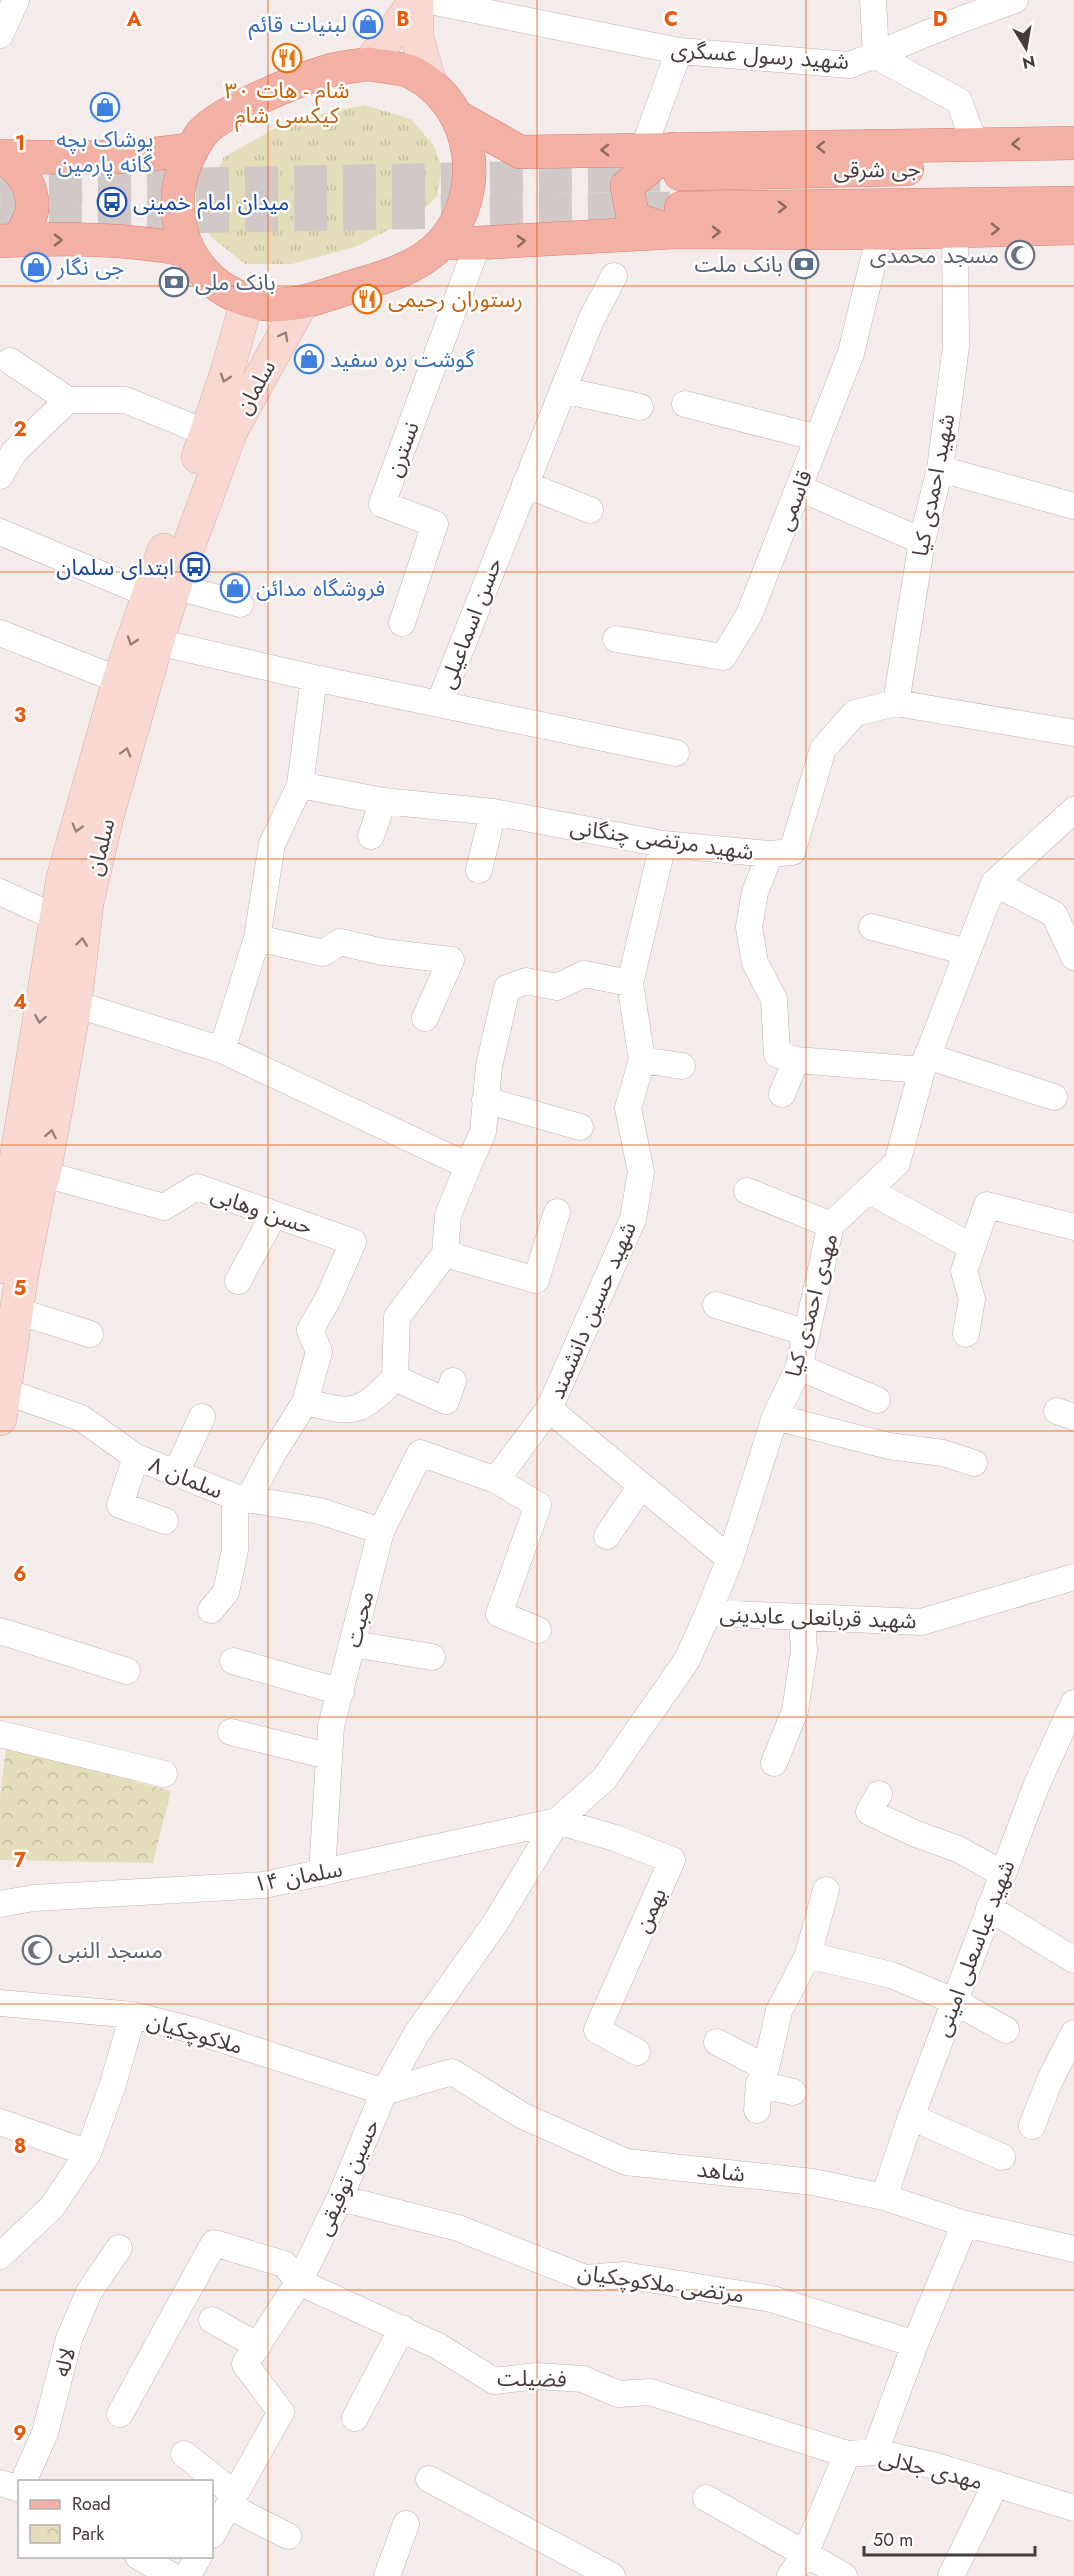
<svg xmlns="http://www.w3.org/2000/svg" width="1074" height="2576" font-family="Jost,'Noto Sans Arabic',sans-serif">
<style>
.grass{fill:url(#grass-tufts)}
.park{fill:url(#park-crowns)}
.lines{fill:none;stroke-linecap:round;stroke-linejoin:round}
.primary-tunnel{stroke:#d1c8c8;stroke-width:33;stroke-dasharray:33 16;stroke-linecap:butt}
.street-casing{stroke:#c1b3b2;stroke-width:27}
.secondary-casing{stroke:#d4aca6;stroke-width:34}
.primary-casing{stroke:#d78277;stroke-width:34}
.street{stroke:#fff;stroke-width:26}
.secondary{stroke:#f9d8d1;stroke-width:33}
.primary{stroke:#f3b0a5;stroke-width:33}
.oneway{stroke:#8c6965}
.oneway2{stroke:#97817e}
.grid{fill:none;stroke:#e8590c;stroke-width:1.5;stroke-opacity:0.55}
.labels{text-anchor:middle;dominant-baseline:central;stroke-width:5;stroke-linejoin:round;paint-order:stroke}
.shop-label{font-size:22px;fill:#366cbe;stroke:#fff;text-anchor:start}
.street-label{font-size:22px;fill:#473a3a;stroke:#fff}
.food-label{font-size:22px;fill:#c56008;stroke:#fff}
.transit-label{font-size:22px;fill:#164399;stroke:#fff;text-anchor:start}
.worship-label{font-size:22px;fill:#5b616d;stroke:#fff;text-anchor:end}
.service-label{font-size:22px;fill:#4e5e75;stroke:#fff;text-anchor:end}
.grid-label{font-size:20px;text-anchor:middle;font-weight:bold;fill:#e8590c;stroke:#fff;stroke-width:5;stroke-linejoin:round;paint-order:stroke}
</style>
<defs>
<pattern id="grass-tufts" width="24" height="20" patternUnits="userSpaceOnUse" patternTransform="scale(1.5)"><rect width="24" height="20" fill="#e3deb9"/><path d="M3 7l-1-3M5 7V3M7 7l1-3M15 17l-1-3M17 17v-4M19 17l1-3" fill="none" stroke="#c4bfa0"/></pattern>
<pattern id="park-crowns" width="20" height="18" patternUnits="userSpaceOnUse" patternTransform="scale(1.5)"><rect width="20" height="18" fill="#e3deb9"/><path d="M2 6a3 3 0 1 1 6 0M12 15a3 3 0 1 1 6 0" fill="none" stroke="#c4bfa0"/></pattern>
</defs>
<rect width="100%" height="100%" fill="#f4eceb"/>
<path class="grass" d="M364,105L411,119L434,146L442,168L437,196L420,214L355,247L292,264H245L210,236L203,200L224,157L288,121Z"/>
<path class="park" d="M6,1748L171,1791L153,1863L0,1860V1797Z"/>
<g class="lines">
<path class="primary-tunnel" d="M0,188L660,175
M0,220L681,208"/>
<g class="street-casing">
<path id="street" d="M425,0L679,51L850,65L960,20L1015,0
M873,0L876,56L959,101L975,145
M0,35L16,0
M643,150L679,51
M10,361L68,400
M563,390L640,407
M685,404L818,438
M940,469L1074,506
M0,476L14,452L68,400H125L207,433
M525,484L590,510
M799,488L922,541
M0,532L148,594
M174,586L240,604
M402,623L435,524L382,504L478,243
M0,633L119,680
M616,639L723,657L749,615L851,353L880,233
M157,642L314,678L439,704L563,390L591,320L614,276
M896,703L922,541L940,469L956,346L955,229
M439,704L676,753
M300,785L383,801L493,812L663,844L770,854L792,852L823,749L855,713L896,703L1074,733
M371,836L383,801
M770,854L755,892L749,927L755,963L774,999L777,1054L796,1060L922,1070
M479,870L493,812
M994,883L1054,914L1074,957
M0,892L57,918
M872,927L967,952
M257,938L323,953L340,942L383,952L451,960L425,1018
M75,1004L222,1050
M927,1056L1054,1097
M642,1060L682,1066
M782,1094L796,1060
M485,1100L580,1127
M468,1166L483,1132L489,1066L507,988L526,981L557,987L584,974L630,983
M44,1174L164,1207L197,1187L353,1242L328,1299L310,1330L319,1352L305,1402L272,1455L248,1500
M868,1190L972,1247
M747,1191L831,1225
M445,1254L536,1280L557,1212
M238,1281L274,1214
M716,1305L807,1333
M17,1311L90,1334
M966,1334L972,1299L964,1271L987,1205L1074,1227
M799,1367L877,1400
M395,1378L446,1401L453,1381
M4,1391L81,1418L136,1457L235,1497L320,1511L381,1531
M305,1402C355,1414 358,1415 395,1378L397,1317L445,1254L448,1215L468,1166L222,1050L257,938L272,844L300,785L314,678
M549,1409L730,1559
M1057,1411L1074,1417
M775,1417L889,1446L943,1453L974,1463
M136,1457L120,1505L165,1521
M176,1473L202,1417
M496,1480L549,1409L633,1219L641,1172L628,1108L642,1060L630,983L663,844
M607,1536L641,1486
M211,1610L226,1592L235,1550V1497
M708,1613L730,1559L775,1417L799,1367L831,1225L897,1163L922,1070L994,883L1074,810
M0,1631L127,1671
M353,1644L432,1657
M233,1661L341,1692
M231,1732L328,1756
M0,1734L164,1774
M774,1763L795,1711L804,1651L802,1619
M879,1794L869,1812L916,1834L958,1849L1003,1874
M322,1873L331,1726L381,1531L420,1453L496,1480L538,1505L499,1614L538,1630
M0,1904L34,1898L264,1885L557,1821L615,1838L672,1860L597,2030L637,2052
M989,1908L1074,1960
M808,1955L891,1975L954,2001L1006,2030
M0,2003L133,2015L196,2031L384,2092
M717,2042L766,2068
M759,2084L793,2092
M384,2092L452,2072L523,2116L626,2162L813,2182L884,2197L965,2224L1074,2249
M757,2110L759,2084L766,2068L779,2011L808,1955L826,1890
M911,2117L1002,2157
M0,2122L88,2153
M1032,2126L1049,2082L1074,2033
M884,2197L911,2117L1037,1784L1074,1703
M340,2198L458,2228L585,2278L624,2275L772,2299L915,2344
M0,2256L52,2207L88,2153L112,2087L133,2015
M212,2320L258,2346
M120,2414L214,2243L284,2264L299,2282L438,2346L494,2381L537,2376L583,2379L618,2394L650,2392L847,2454
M355,2418L402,2328
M875,2452L915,2344L965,2224
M184,2454L234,2494
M429,2479L612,2576
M23,2482L45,2433L69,2339L89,2292L119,2248
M0,2483L20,2489
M706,2498L844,2576
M229,2506L288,2536
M212,2535L281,2412L245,2364L299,2282L340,2198L384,2092L417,2033L496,1922L557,1821L604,1779L687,1660L708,1613L921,1622L1074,1577
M138,2556L172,2576
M187,2576L199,2556
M387,2576L406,2524
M790,2576L805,2554L847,2454L875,2452L936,2466L1074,2508
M951,2576L995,2485"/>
</g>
<g class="secondary-casing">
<path id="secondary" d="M417,0V37L430,84
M369,64L416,0
M198,457L227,372L247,301
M2,1267L15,1166L63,878L119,680L164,550
M0,1419L22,1274L39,1188L44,1174L75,1004L87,903L107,817L157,642L181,567L231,431L301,304"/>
</g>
<g class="primary-casing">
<path id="primary" d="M369,64C382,67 401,67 413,73C475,105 488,193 441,244C416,270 380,278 348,288C320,297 294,308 264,304C196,294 159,223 187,160C191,151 196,140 203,132C223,110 298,80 328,71C341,67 355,66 369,64Z
M458,117L520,152L1074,143
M0,156C65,158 128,160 192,149
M0,156C20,167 34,186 32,210C31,219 23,231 19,240
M680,174L907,169
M681,208L1074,203
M670,231L633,218L627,186L672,149
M0,241C63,238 125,238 187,250
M442,243H478L675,232L880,233L1074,228"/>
</g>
<use href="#street" class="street"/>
<use href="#secondary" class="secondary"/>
<use href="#primary" class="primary"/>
</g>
<defs><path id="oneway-chevron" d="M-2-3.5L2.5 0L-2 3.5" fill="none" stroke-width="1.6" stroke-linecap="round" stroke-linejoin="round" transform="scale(1.5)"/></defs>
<g class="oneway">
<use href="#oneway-chevron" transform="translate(1016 144) rotate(178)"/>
<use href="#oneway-chevron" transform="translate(821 147) rotate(179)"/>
<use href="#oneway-chevron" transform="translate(605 150) rotate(179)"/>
<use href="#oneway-chevron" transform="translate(782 207) rotate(-1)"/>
<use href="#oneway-chevron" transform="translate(995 229) rotate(-1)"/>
<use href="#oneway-chevron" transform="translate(716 232)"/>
<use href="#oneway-chevron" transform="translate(58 240)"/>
<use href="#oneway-chevron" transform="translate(521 241) rotate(-3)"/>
</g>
<g class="oneway2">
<use href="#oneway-chevron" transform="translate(284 336) rotate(-61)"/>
<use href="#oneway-chevron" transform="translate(225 378) rotate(108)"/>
<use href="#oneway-chevron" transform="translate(132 641) rotate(109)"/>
<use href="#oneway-chevron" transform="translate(126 752) rotate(-74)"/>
<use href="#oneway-chevron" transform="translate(77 828) rotate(106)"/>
<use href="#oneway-chevron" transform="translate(82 942) rotate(-83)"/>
<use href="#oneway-chevron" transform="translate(40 1019) rotate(100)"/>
<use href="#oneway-chevron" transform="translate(51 1134) rotate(-79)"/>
</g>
<path class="grid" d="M268,0V2576M537,0V2576M806,0V2576M0,286H1074M0,572H1074M0,859H1074M0,1145H1074M0,1431H1074M0,1717H1074M0,2004H1074M0,2290H1074"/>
<defs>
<g id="shop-ring" transform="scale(1.5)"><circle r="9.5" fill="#fff" stroke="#3f7fe0" stroke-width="1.5"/><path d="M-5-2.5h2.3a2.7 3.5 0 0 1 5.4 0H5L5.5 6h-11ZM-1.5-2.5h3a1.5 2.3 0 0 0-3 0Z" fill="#3f7fe0"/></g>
<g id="restaurant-ring" transform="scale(1.5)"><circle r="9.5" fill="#fff" stroke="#e8710a" stroke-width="1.5"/><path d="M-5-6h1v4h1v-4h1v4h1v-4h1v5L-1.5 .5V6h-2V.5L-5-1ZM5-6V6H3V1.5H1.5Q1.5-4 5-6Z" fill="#e8710a"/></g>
<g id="bus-ring" transform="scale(1.5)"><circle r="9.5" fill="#fff" stroke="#1a4fb4" stroke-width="1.5"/><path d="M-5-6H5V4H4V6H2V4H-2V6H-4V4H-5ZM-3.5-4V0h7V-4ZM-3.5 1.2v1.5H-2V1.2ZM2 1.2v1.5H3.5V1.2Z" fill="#1a4fb4"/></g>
<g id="mosque-ring" transform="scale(1.5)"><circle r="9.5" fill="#fff" stroke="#6b7280" stroke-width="1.5"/><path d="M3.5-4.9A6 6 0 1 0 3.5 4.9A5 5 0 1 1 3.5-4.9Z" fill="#6b7280"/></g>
<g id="bank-ring" transform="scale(1.5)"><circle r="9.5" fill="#fff" stroke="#5c6f8a" stroke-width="1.5"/><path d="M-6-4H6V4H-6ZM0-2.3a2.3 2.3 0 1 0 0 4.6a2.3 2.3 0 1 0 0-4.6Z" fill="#5c6f8a"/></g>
</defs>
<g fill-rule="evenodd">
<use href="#shop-ring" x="368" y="24"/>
<use href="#restaurant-ring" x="287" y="58"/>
<use href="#shop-ring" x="105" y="107"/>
<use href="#bus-ring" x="112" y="202"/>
<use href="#mosque-ring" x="1020" y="255"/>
<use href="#bank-ring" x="804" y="264"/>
<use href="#shop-ring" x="36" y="267"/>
<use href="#bank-ring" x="174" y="282"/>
<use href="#restaurant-ring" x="367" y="299"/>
<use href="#shop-ring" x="309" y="359"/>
<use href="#bus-ring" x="195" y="567"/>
<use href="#shop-ring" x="235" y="588"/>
<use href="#mosque-ring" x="37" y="1950"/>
</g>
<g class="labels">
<g class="shop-label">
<text x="347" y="24" text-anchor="end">لبنیات قائم</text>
<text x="105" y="139" text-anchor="middle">پوشاک بچه<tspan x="105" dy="25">گانه پارمین</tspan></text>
<text x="57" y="267">جی نگار</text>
<text x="330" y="359">گوشت بره سفید</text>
<text x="256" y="588">فروشگاه مدائن</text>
</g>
<g class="street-label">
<text transform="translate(760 55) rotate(4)">شهید رسول عسگری</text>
<text transform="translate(877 169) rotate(-1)">جی شرقی</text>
<text transform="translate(255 387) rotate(-61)">سلمان</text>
<text transform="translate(402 449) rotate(-70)">نسترن</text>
<text transform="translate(933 485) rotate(-79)">شهید احمدی کیا</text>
<text transform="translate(794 500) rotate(-69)">قاسمی</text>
<text transform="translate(470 623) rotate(-69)">حسن اسماعیلی</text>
<text transform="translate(662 839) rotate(8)">شهید مرتضی چنگانی</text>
<text transform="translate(100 847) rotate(-76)">سلمان</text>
<text transform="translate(262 1210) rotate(19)">حسن وهابی</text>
<text transform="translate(811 1305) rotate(-75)">مهدی احمدی کیا</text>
<text transform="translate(592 1310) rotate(-67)">شهید حسین دانشمند</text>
<text transform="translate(186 1477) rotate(22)">سلمان ۸</text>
<text transform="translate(818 1617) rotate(2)">شهید قربانعلی عابدینی</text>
<text transform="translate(359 1619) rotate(-76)">محبت</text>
<text transform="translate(298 1876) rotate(-10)">سلمان ۱۴</text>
<text transform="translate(650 1910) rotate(-66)">بهمن</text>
<text transform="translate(974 1948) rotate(-69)">شهید عباسعلی امینی</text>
<text transform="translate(195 2033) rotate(16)">ملاکوچکیان</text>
<text transform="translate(721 2171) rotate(6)">شاهد</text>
<text transform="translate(347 2177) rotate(-66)">حسین توفیقی</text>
<text transform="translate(661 2283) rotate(8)">مرتضی ملاکوچکیان</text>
<text transform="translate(64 2362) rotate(-76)">لاله</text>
<text transform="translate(532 2378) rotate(1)">فضیلت</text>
<text transform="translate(931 2469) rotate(14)">مهدی جلالی</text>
</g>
<g class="food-label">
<text x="287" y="90">۳۰ شام - هات<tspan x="287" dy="25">کیکسی شام</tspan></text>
<text x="388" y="299" text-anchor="start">رستوران رحیمی</text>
</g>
<g class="transit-label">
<text x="133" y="202">میدان امام خمینی</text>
<text x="174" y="567" text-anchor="end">ابتدای سلمان</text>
</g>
<g class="worship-label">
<text x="999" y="255">مسجد محمدی</text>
<text x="58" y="1950" text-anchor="start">مسجد النبی</text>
</g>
<g class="service-label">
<text x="783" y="264">بانک ملت</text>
<text x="195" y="282" text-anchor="start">بانک ملی</text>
</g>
</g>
<g class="grid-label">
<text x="134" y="26">A</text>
<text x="403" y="26">B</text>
<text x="671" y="26">C</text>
<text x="940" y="26">D</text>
<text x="20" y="150">1</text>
<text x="20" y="436">2</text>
<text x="20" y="722">3</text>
<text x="20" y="1009">4</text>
<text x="20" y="1295">5</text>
<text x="20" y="1581">6</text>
<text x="20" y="1867">7</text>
<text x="20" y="2153">8</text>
<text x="20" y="2440">9</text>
</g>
<rect x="18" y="2480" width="195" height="78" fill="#ffffff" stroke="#b5b0b0" stroke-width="1.5"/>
<rect x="30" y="2500" width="30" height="9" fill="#f3b0a5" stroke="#b5b0b0" stroke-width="1.5"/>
<text x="72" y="2510" font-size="18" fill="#473a3a">Road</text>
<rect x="30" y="2525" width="30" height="18" fill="url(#park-crowns)" stroke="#b5b0b0" stroke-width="1.5"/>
<text x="72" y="2540" font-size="18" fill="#473a3a">Park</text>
<g transform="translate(1026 48) rotate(169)" stroke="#ffffff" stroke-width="4.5" paint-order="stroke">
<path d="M0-4.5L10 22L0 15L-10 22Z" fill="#473a3a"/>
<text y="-9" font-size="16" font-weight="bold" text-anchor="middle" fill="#473a3a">N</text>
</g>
<path d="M864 2546v9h171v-9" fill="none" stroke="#473a3a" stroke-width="3"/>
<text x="873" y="2546" font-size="18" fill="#473a3a" stroke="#ffffff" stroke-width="4.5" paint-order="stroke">50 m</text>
</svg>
